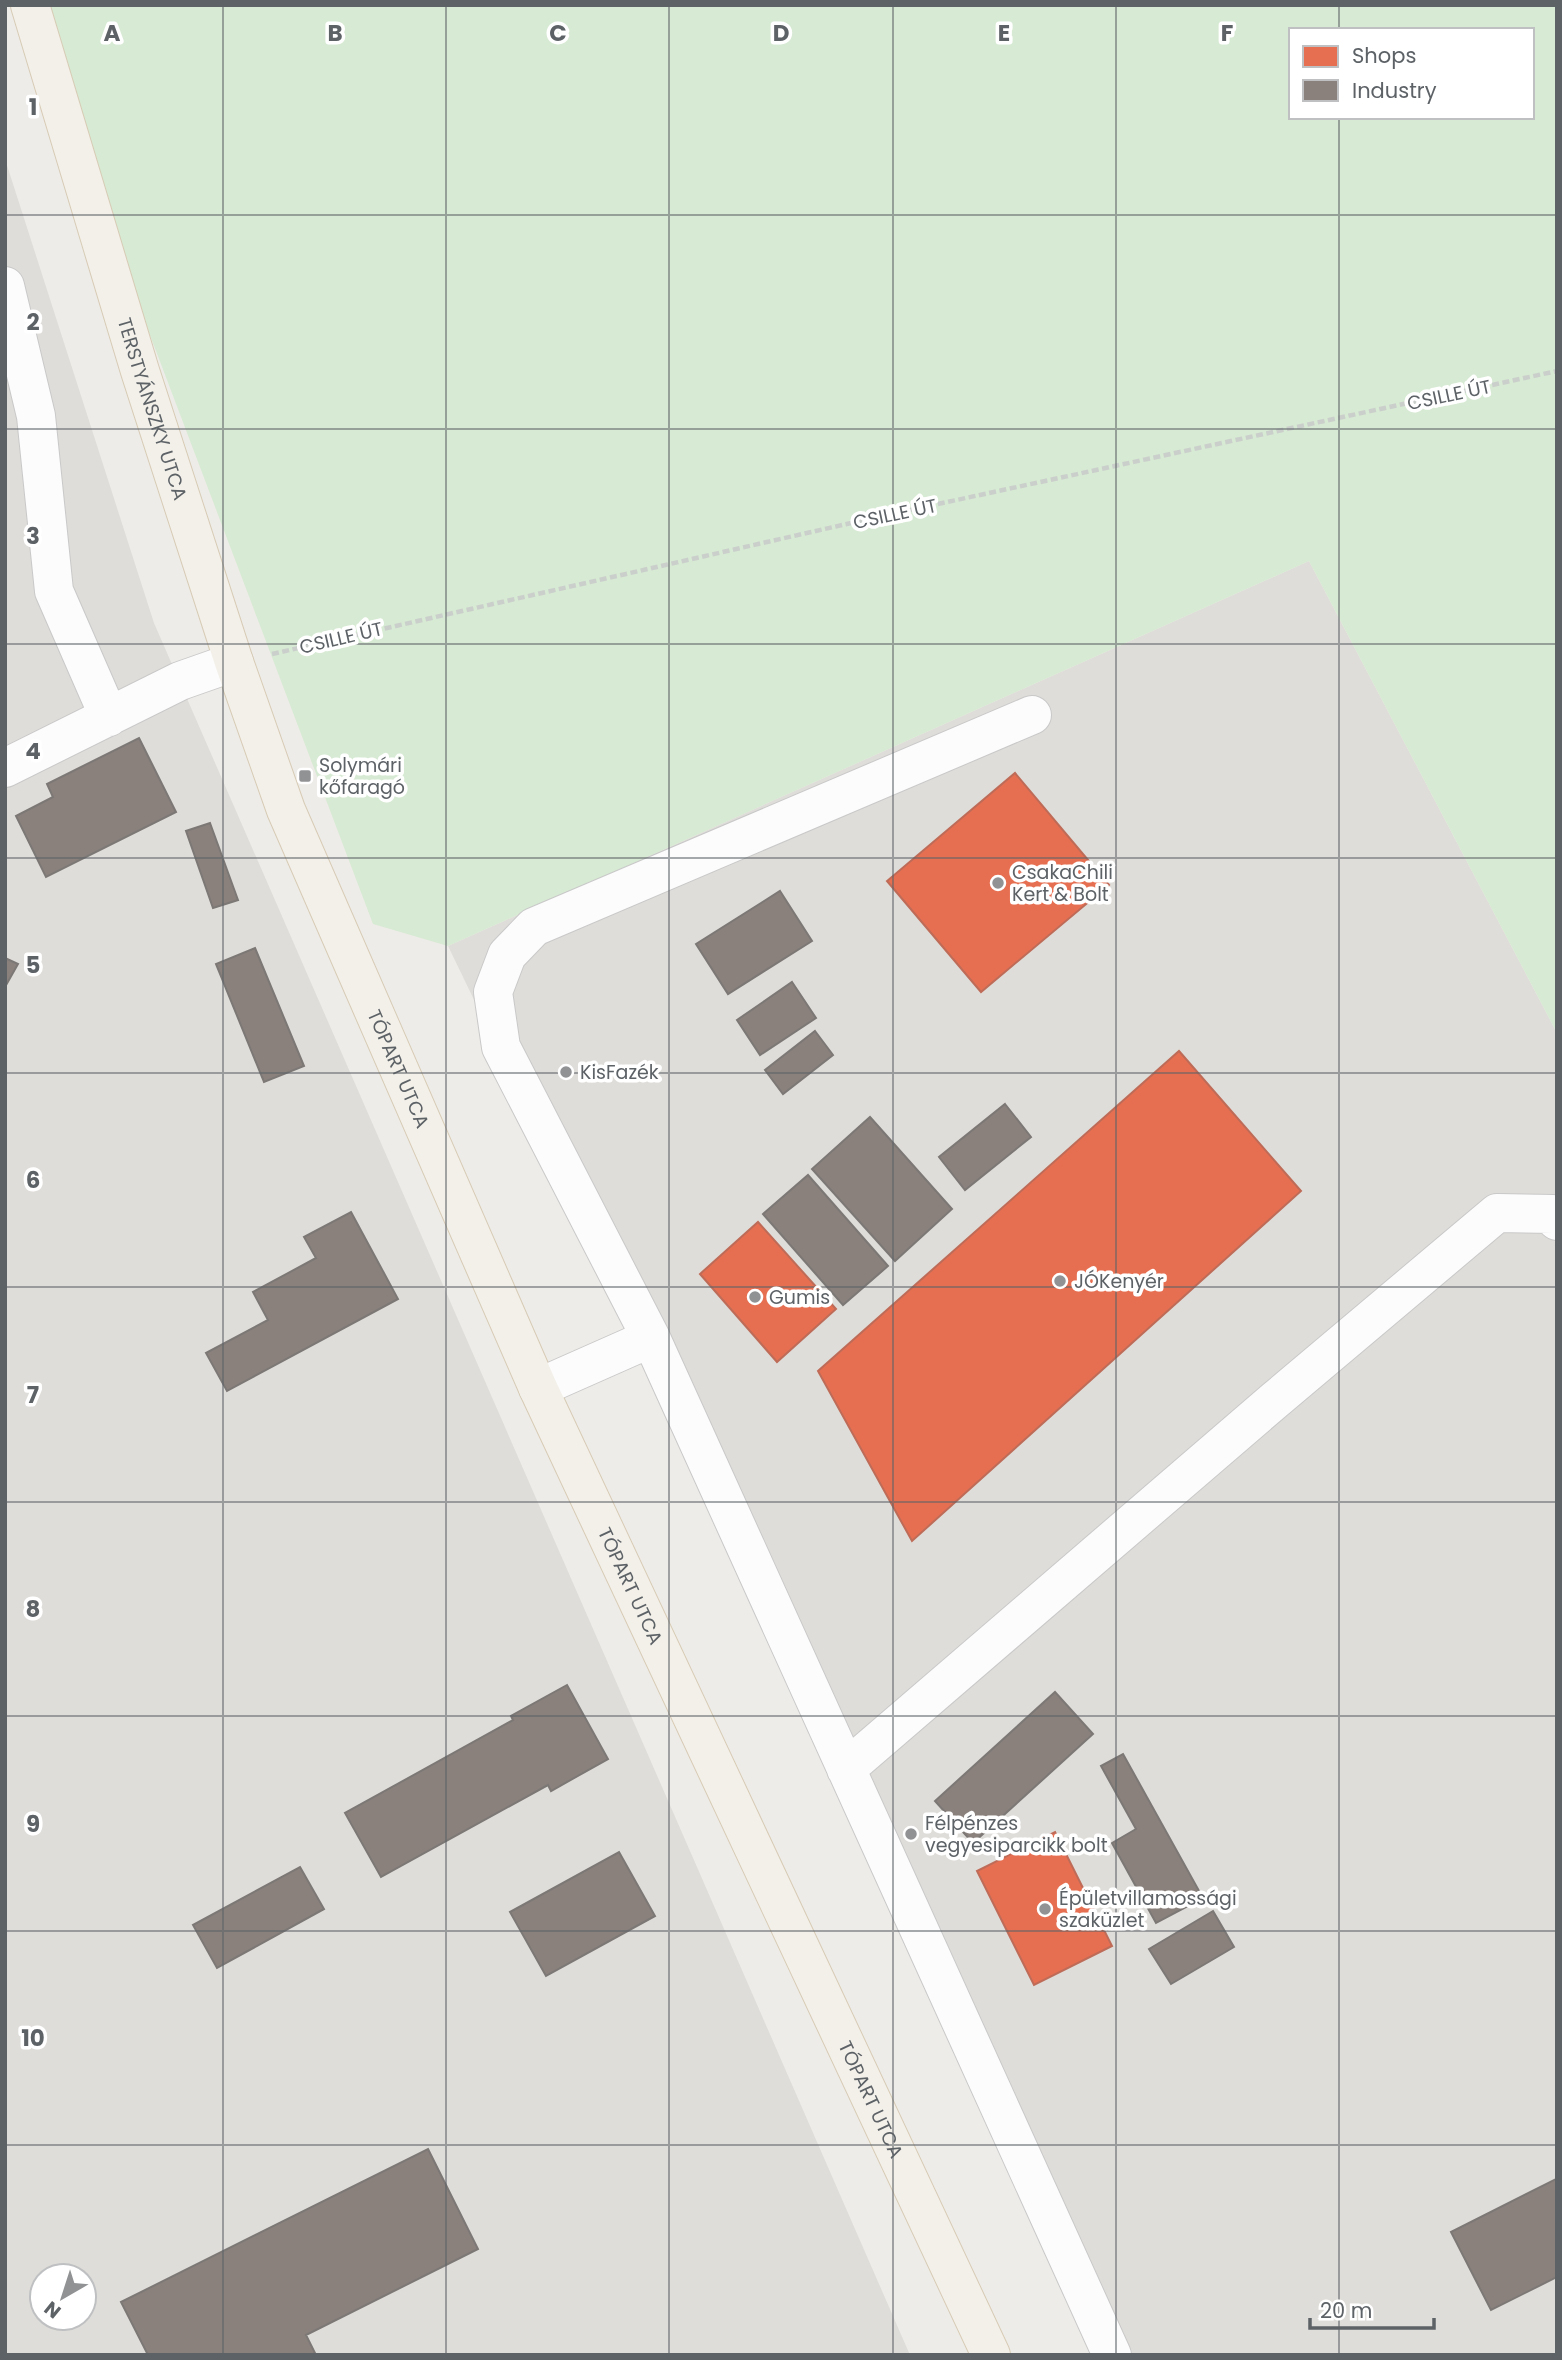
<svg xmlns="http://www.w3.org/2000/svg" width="1562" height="2360" font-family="Poppins,sans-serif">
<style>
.industrial{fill:#dfddd9;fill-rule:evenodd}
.green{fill:#d7ead3;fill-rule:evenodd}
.shops{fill:#e76f51;stroke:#be6b58;stroke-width:2}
.industry{fill:#8a817c;stroke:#7c7876;stroke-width:2}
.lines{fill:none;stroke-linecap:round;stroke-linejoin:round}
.minor-casing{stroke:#c9c9c9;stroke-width:40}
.major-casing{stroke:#d7cbb5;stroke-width:40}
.path{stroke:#cacfcb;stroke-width:4.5;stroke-dasharray:7 3.5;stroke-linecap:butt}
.minor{stroke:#fcfcfc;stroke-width:38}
.major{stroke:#f3f0e9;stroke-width:38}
.grid{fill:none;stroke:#5d6267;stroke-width:2;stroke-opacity:0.55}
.poi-dot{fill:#909294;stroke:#fff;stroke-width:2.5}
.labels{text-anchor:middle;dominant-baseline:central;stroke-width:7;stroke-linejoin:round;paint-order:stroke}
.street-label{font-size:19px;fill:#5d6267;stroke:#fff}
.poi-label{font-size:19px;fill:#5d6267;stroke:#fff;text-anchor:start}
.grid-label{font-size:23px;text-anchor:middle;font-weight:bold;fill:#5d6267;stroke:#fff;stroke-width:7;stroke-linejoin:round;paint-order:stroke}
</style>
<rect width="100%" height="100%" fill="#eeece8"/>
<path class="industrial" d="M5,159L154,623L910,2355H5ZM42,2276H84V2318H42Z
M1309,561L1557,1033V2355H1112L846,1769L448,946Z"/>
<path class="green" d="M25,5H1557V1033L1309,561L448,946L373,924ZM1291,30H1532V117H1291Z"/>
<path class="shops" d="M1015,773L1109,885L981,992L887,881Z
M1179,1051L1301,1191L912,1541L818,1371Z
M758,1222L836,1309L777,1362L700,1274Z
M1055,1832L1112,1946L1034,1985L977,1871Z"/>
<path class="industry" d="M139,738L176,812L46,877L16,816L53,797L47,784Z
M210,823L238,900L213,908L186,831Z
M780,891L812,941L728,994L696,944Z
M255,948L304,1066L264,1082L216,964Z
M5,958L18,964L5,987Z
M792,982L816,1018L760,1055L737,1020Z
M815,1031L833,1055L783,1094L765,1070Z
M1005,1104L1031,1137L965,1190L939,1157Z
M870,1117L952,1209L895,1261L812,1169Z
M808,1175L888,1266L843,1305L763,1214Z
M351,1212L398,1299L227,1391L206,1353L268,1320L253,1292L316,1258L304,1237Z
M567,1685L608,1759L551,1791L548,1785L381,1877L345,1813L513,1720L511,1716Z
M1055,1692L1093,1734L973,1843L935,1801Z
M1123,1754L1203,1898L1156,1923L1112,1843L1136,1829L1101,1766Z
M619,1852L655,1916L546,1976L510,1912Z
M300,1867L324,1909L217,1968L193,1925Z
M1213,1911L1234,1947L1171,1984L1149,1949Z
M428,2149L478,2249L306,2335L315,2353L311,2355H148L121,2302Z
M1556,2179L1557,2277L1491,2310L1451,2232Z"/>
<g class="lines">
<g class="minor-casing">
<path id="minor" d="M5,286L36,416L54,591L109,717
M1032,715L534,927L507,955L493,992L501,1047L651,1338L1112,2355
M5,768L180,681L234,662
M538,1388L651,1338
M846,1769L1275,1400L1497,1213L1553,1214L1557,1221"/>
</g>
<g class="major-casing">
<g id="major">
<path id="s1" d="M30,5L140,371L234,662L286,810L538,1388L991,2355"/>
</g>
</g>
<path class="path" d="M272,654L882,516L1557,371"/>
<use href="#minor" class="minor"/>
<use href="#major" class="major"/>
</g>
<path class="grid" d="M223,5V2355M446,5V2355M669,5V2355M893,5V2355M1116,5V2355M1339,5V30M1339,117V2355M5,215H1557M5,429H1557M5,644H1557M5,858H1557M5,1073H1557M5,1287H1557M5,1502H1557M5,1716H1557M5,1931H1557M5,2145H1557"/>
<g class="poi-dot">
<rect x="298" y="769" width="14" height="14" rx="3.5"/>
<circle cx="998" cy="883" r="7"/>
<circle cx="566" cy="1072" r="7"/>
<circle cx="1060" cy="1281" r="7"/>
<circle cx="755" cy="1297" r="7"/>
<circle cx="911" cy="1834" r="7"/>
<circle cx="1045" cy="1909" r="7"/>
</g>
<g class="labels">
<g class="street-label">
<text transform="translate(1449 395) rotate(-12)">CSILLE ÚT</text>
<text stroke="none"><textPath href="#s1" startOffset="422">TERSTYÁNSZKY UTCA</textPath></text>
<text transform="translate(895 514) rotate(-12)">CSILLE ÚT</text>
<text transform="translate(341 638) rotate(-13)">CSILLE ÚT</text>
<text stroke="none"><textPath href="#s1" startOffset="1127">TÓPART UTCA</textPath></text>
<text stroke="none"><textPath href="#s1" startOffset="1694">TÓPART UTCA</textPath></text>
<text stroke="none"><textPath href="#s1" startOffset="2261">TÓPART UTCA</textPath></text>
</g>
<g class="poi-label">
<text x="319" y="765">Solymári<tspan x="319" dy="22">kőfaragó</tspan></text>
<text x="1012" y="872">CsakaChili<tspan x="1012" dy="22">Kert &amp; Bolt</tspan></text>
<text x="580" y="1072">KisFazék</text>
<text x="1074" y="1281">JÓKenyér</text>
<text x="769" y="1297">Gumis</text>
<text x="925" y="1823">Félpénzes<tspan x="925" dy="22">vegyesiparcikk bolt</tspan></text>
<text x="1059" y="1898">Épületvillamossági<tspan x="1059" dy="22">szaküzlet</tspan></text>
</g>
</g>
<g class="grid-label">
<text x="112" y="41">A</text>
<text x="335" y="41">B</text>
<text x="558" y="41">C</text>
<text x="781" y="41">D</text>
<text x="1004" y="41">E</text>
<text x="1227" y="41">F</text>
<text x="33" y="115">1</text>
<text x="33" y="330">2</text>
<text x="33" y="544">3</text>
<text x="33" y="759">4</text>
<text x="33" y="973">5</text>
<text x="33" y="1188">6</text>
<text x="33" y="1403">7</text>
<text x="33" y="1617">8</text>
<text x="33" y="1832">9</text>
<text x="33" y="2046">10</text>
</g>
<rect width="1562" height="2360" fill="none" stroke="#5d6267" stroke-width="14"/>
<rect x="1289" y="28" width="245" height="91" fill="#ffffff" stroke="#bec0c2" stroke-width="2"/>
<rect x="1303" y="46" width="35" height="21" fill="#e76f51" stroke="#bec0c2" stroke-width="2"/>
<text x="1352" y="63" font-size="21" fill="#5d6267">Shops</text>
<rect x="1303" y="80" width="35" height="21" fill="#8a817c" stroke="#bec0c2" stroke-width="2"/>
<text x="1352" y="98" font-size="21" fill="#5d6267">Industry</text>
<g transform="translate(63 2297) rotate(219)"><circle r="33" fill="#ffffff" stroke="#bec0c2" stroke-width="2"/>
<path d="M0-5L12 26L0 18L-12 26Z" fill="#909294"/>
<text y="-10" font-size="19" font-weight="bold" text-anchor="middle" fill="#5d6267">N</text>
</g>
<path d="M1310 2318v10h124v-10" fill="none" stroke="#5d6267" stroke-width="3.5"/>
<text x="1320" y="2318" font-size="21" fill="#5d6267" stroke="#ffffff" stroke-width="5" paint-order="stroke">20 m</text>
</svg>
